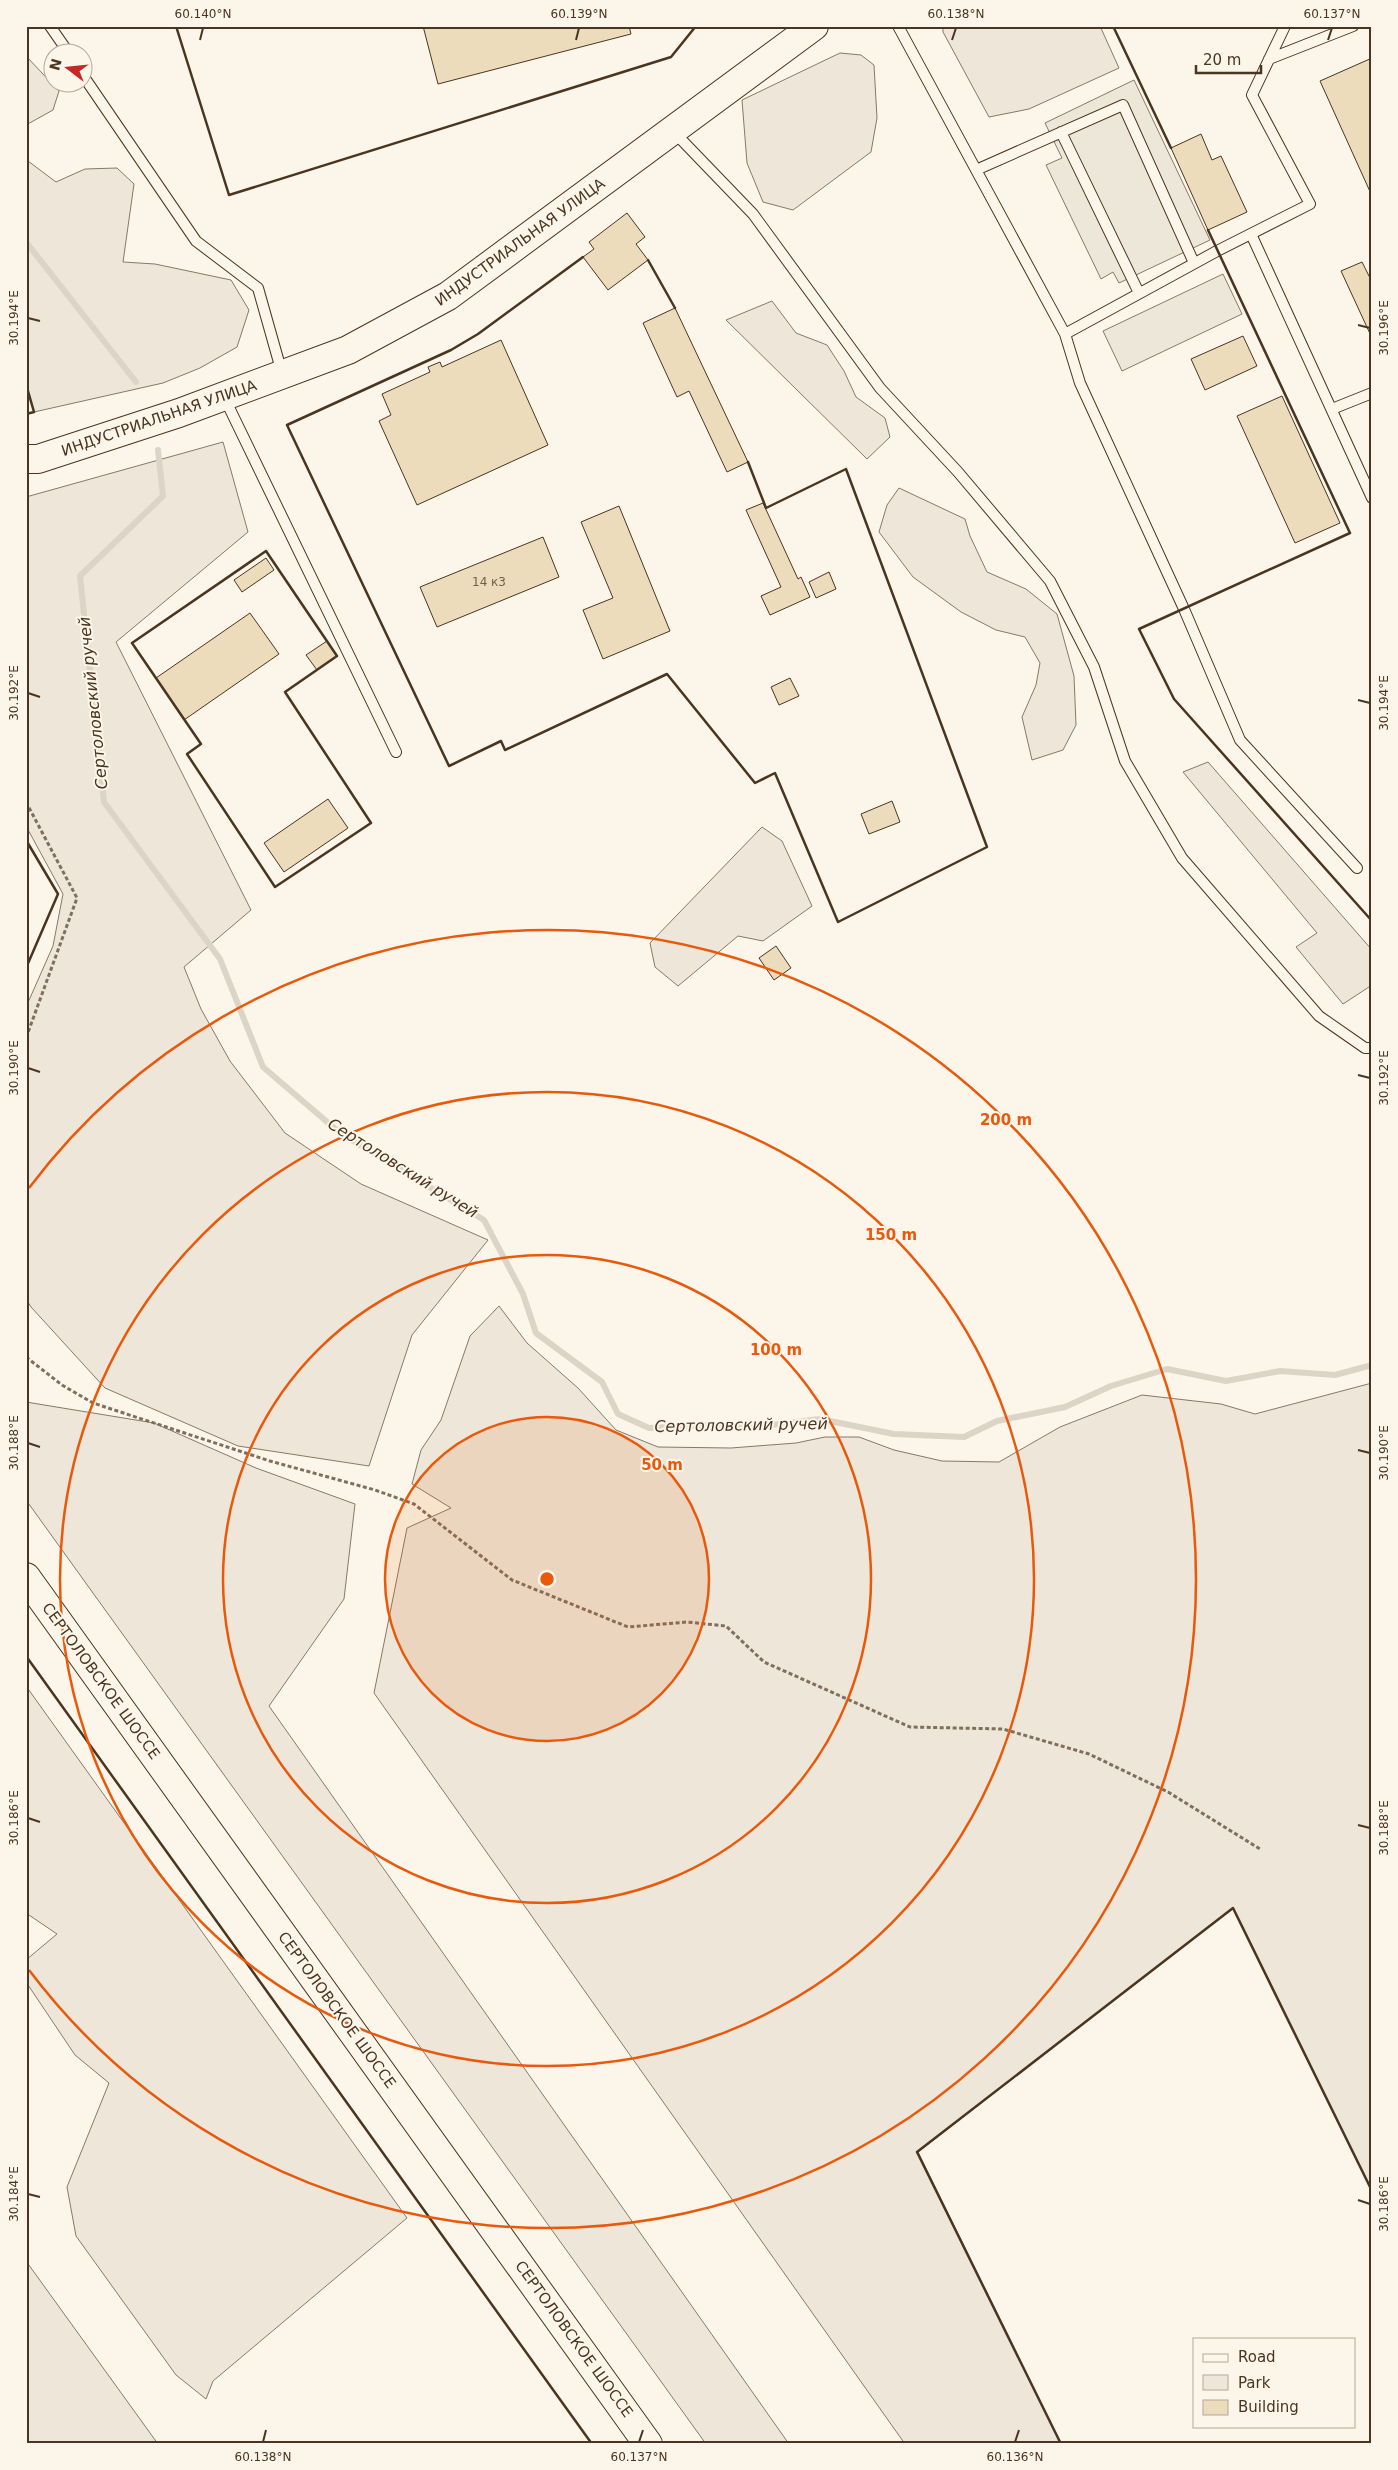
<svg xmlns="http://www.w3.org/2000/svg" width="1398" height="2470" font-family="'DejaVu Sans',sans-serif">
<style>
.green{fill:#ede6d9;stroke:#887966}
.parking{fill:#ede7d9;stroke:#887966}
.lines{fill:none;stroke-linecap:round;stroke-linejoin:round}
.stream{stroke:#dcd4c6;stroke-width:6}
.building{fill:#ecdcbc;stroke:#4a3520}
.lane-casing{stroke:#4a3520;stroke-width:12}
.secondary-casing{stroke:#4a3520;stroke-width:30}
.path{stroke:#7f6f5c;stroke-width:3;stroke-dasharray:4 2.5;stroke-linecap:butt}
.lane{stroke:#fbf6e9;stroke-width:10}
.secondary{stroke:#fbf6e9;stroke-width:28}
.wall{stroke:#4a3520;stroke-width:2.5}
.ticks{fill:none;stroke:#4a3520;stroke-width:2}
.ring{fill:none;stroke:#e8590c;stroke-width:2.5}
.labels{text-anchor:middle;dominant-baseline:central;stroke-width:4;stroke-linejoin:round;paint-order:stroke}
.number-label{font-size:12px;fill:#725f47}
.street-label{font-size:15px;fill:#4a3520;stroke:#fbf6e9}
.water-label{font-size:16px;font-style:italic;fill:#4a3520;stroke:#fbf6e9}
.centre{fill:#e8590c;stroke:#fbf6e9;stroke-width:2.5}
.ring-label{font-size:15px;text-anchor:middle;font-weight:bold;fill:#e8590c;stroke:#fbf6e9;stroke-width:4;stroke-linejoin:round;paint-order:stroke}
.neatline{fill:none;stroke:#4a3520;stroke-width:2}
.ticks-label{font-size:12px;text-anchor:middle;fill:#4a3520}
</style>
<rect width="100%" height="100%" fill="#fbf6e9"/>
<path class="green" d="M943,26H1100L1119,68L1029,109L989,117L943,32Z
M840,53L861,55L874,65L877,118L871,152L793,210L763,202L747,163L742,100Z
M26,56L59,91L53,110L26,125Z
M26,152L28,161L56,182L85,169L117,168L134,184L123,262L155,264L231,280L249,310L237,347L200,368L163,383L34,412L26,384Z
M772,301L796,333L827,345L844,371L856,397L885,418L890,437L867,459L726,320Z
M223,442L248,532L116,642L251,910L184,967L201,1009L230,1061L285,1133L361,1184L488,1240L412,1335L369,1466L238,1446L105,1388L31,1307L26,1299V1007L53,946L63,894L26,826V497Z
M899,488L965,519L970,536L987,572L1026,589L1057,614L1074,676L1076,725L1063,750L1032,760L1022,717L1036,685L1040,663L1025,637L996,630L961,612L913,577L879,532L887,505Z
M1208,762L1372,950V985L1343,1004L1296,947L1317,933L1183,772Z
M762,827L782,841L812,906L763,941L738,936L678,986L655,967L650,943Z
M499,1306L527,1343L578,1388L616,1430L658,1447L731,1448L796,1443L825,1437H859L894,1450L942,1461L999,1462L1060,1427L1142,1395L1221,1404L1255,1414L1372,1383V2191L1233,1908L918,2152L1061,2444H905L374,1693L407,1528L451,1508L412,1484L421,1450L441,1420L470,1336Z
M26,1402L154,1423L256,1468L355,1504L344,1599L269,1706L789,2444H706L26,1500Z
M26,1686L407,2218L213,2381L206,2399L176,2375L76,2236L67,2187L109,2083L75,2055L26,1982V1960L57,1934L26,1913Z
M26,2261L158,2444H26Z"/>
<path class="parking" d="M1134,80L1210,240L1119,283L1113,272L1101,279L1046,165L1062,158L1045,123Z
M1223,274L1242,314L1122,371L1103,331Z"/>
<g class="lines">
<path class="stream" d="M26,242L136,382
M158,450L163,496L80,576L104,802L220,959L263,1067L340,1133L484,1220L523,1294L536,1333L602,1382L618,1414L649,1428L709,1425L763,1426L820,1419L894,1434L964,1437L997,1421L1065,1407L1111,1386L1167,1369L1226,1381L1280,1371L1335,1375L1372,1365"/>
</g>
<path class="building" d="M423,26H629L631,34L438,84Z
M1372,58V196L1320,81Z
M1201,134L1212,160L1221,156L1247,212L1208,230L1171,148Z
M627,213L645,237L636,244L648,260L608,290L583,257L594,249L589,242Z
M1362,262L1372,282V338L1341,271Z
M675,308L748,462L727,472L689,391L677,397L643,323Z
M1243,336L1257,366L1205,390L1191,359Z
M501,340L548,445L417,505L379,421L391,415L382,394L430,372L428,367L440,362L442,367Z
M1282,396L1340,523L1295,543L1237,416Z
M763,503L798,579L801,577L810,597L770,615L761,596L781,587L746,510Z
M619,506L670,631L603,659L583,610L613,598L581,522Z
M543,537L559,577L437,627L420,587Z
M266,558L274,570L242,592L234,580Z
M829,572L836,589L816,598L809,582Z
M250,613L279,654L184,720L156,678Z
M327,641L337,656L317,670L306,655Z
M790,678L799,696L779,705L771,687Z
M328,799L348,828L284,872L264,843Z
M892,801L900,822L869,834L861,814Z
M776,946L791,968L774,980L759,958Z"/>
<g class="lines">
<g class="lane-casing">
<path id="lane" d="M50,26L68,52
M898,26L1065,334L1217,251L1310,204L1252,95L1285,26
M1269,59L1353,26
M82,74L196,241L258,288L282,373
M673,131L753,214L880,388L958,472L1050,581L1094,667L1125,761L1182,858L1319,1016L1365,1048H1372
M1061,132L1139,293
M976,170L1123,105L1194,263
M1251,234L1372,498
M1065,334L1080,383L1184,609L1240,740L1357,868
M224,397L396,752
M1332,409L1372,393"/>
</g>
<g class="secondary-casing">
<path id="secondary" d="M26,459H38L179,413L348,350L448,296L814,26
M26,1577L648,2444"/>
</g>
<path class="path" d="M26,802L77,898L26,1038
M26,1357L62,1385L93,1403L270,1461L375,1490L414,1504L512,1580L628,1627L687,1622L726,1626L764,1662L910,1727L1003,1729L1089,1754L1168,1792L1260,1849"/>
<use href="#lane" class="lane"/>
<use href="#secondary" class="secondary"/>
<path class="wall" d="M176,26L229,195L671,57L696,26
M1113,26L1171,148
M1208,230L1350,533L1139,629L1174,699L1372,921
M583,257L478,334L451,350L287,425L449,766L501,741L505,750L667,674L755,783L775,773L838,922L987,847L846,469L766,508L748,462
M648,260L675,308
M26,384L34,412L26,414
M266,551L337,656L285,692L371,823L275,887L187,754L201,744L132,643Z
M26,840L58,894L26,968
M26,1656L592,2444
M1061,2444L917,2152L1233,1908L1372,2191"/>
</g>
<path class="ticks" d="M200,40L203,28M576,40L579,28M952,40L956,28M1328,40L1332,28M28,318L40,321M1358,325L1370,328M28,693L40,697M1358,700L1370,703M28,1068L40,1072M1358,1075L1370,1078M28,1443L40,1447M1358,1450L1370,1453M28,1818L40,1822M1358,1825L1370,1828M28,2194L40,2197M1358,2200L1370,2204M263,2442L266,2430M639,2442L643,2430M1015,2442L1019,2430"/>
<circle cx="547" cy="1579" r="162" fill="#e8590c" fill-opacity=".12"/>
<g class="ring">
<circle cx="547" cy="1579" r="162"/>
<circle cx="547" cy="1579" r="324"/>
<circle cx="547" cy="1579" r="487"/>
<path d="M29 1188A649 649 0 1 1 29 1970"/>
</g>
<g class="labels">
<g class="number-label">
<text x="489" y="582">14 к3</text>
</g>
<g class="street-label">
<text transform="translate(520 242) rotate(-36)">ИНДУСТРИАЛЬНАЯ УЛИЦА</text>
<text transform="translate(159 418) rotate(-19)">ИНДУСТРИАЛЬНАЯ УЛИЦА</text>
<text transform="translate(101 1681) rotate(54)">СЕРТОЛОВСКОЕ ШОССЕ</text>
<text transform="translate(337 2010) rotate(54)">СЕРТОЛОВСКОЕ ШОССЕ</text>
<text transform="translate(574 2339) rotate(54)">СЕРТОЛОВСКОЕ ШОССЕ</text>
</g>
<g class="water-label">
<text transform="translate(93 703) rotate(-96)">Сертоловский ручей</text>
<text transform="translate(403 1168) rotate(32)">Сертоловский ручей</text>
<text transform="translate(741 1425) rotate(-1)">Сертоловский ручей</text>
</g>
</g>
<circle cx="547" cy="1579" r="8" class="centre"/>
<g class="ring-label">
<text x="1006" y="1125">200 m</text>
<text x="891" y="1240">150 m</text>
<text x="776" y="1355">100 m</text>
<text x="662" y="1470">50 m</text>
</g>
<rect width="1398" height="2470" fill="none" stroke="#fbf6e9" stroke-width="55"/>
<rect x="1193" y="2338" width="162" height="90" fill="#fbf6e9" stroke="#b4a999"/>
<rect x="1203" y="2354" width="25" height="8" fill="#fbf6e9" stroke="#b4a999"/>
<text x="1238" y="2362" font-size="15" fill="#4a3520">Road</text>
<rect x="1203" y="2375" width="25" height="15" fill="#ede6d9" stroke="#b4a999"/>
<text x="1238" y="2388" font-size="15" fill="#4a3520">Park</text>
<rect x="1203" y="2400" width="25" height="15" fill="#ecdcbc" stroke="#b4a999"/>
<text x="1238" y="2412" font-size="15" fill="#4a3520">Building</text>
<g transform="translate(68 68) rotate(286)"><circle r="24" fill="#fbf6e9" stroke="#b4a999"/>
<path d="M0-4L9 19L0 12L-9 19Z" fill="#c62828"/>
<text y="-8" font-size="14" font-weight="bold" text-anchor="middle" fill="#4a3520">N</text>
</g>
<path d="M1196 65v8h65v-8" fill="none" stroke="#4a3520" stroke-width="2.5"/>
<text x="1203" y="65" font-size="15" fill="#4a3520" stroke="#fbf6e9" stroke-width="4" paint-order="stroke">20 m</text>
<rect x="28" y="28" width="1342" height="2414" class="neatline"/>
<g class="ticks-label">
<text x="203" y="18">60.140°N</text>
<text x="579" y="18">60.139°N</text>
<text x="956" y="18">60.138°N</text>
<text x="1332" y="18">60.137°N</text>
<text transform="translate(14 318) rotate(-90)" y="4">30.194°E</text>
<text transform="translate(1384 328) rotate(-90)" y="4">30.196°E</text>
<text transform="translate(14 693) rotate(-90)" y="4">30.192°E</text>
<text transform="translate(1384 703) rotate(-90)" y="4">30.194°E</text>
<text transform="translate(14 1068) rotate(-90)" y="4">30.190°E</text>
<text transform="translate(1384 1078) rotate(-90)" y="4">30.192°E</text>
<text transform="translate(14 1443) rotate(-90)" y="4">30.188°E</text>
<text transform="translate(1384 1453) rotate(-90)" y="4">30.190°E</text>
<text transform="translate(14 1818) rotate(-90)" y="4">30.186°E</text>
<text transform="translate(1384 1828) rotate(-90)" y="4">30.188°E</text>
<text transform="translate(14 2194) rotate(-90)" y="4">30.184°E</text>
<text transform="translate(1384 2204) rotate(-90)" y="4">30.186°E</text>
<text x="263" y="2461">60.138°N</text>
<text x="639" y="2461">60.137°N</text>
<text x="1015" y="2461">60.136°N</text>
</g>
</svg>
